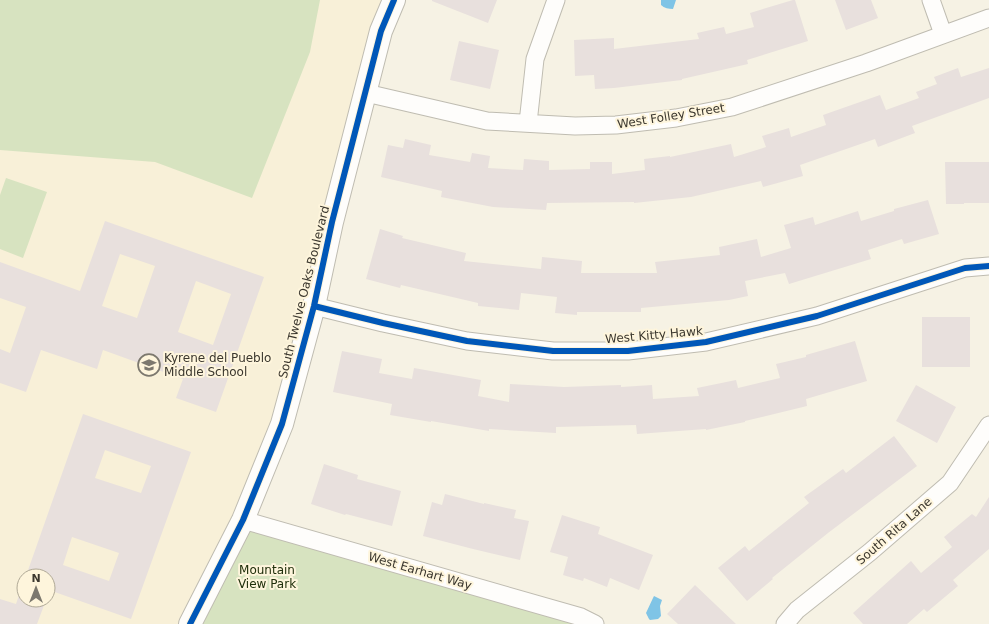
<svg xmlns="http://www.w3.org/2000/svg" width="989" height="624" font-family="'DejaVu Sans',sans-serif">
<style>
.built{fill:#f8f0d8;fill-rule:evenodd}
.green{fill:#d7e3c0}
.water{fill:#7fc4e6}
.building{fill:#e8e0dd;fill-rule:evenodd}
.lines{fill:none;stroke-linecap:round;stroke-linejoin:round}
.street-casing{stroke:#bfbcb1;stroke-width:19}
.secondary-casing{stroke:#bfbcb1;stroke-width:24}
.street{stroke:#fefdfb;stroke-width:17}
.secondary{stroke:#fefdfb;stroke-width:22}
.cycleway-casing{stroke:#fef5dc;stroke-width:8}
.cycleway{stroke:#0057b8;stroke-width:6}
.labels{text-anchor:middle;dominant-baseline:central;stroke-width:4;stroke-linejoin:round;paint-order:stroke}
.street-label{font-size:12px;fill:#3b372e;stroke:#fef5dc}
.poi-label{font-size:12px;fill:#3b372e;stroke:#fef5dc;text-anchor:start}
.park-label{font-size:12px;fill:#202f0b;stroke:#fef5dc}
</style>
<rect width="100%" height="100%" fill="#f6f2e4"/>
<path class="built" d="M0,0H394L282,424L190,624H0ZM24,576H48V600H24Z"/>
<path class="green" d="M0,0H320L310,52L252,198L155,162L0,150Z
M6,178L47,192L23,258L0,249V195Z
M243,520L595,624H190Z"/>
<path class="water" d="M661,0H676L673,9C669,9 664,8 661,5Z
M654,596L662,600L660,606L661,616L658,619L650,620L649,619L646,613L653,598Z"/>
<path class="building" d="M432,0H497L488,23L432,1Z
M793,0H795L808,41L747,60L748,64L682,79V80L614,88L595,89L594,75L575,76L574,40L614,38V49L699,39L697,33L724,27L726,34L754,27L750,13Z
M835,0H871L878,18L846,30Z
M459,41L499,50L490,89L450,80Z
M958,68L961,77L989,68V98L912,126L915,133L878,147L875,139L800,165L803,176L763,187L761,181L691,197L634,203V202L547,203L546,210L493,207L441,197L442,191L381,177L388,145L403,148L405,139L431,145L429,155L470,162L472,153L490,156L488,168L523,170L524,159L549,161V170L590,169V162H612V174L645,170L644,159L670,156V157L731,144L734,157L766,147L762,136L789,128L791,137L826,125L823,115L880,95L886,110L919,98L916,92L937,84L934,77Z
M945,162H989V203H964V204H946Z
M928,200L939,234L904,244L902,239L868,250L871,259L789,284L785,273L745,281L748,296L729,300L641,308V312H577V315L555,313L557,297L521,293L519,310L478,306V303L401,285L400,288L366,279L380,229L403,236L402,238L466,253L464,261L541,269L542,257L582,261L581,273H657L655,262L720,255L719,247L757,239L761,257L791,248L784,225L813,217L815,225L858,211L861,221L894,211V209Z
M105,221L264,277L216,412L176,398L183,379L103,350L97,369L41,350L26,392L0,383V349L10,353L26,307L0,298V262L80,291ZM120,254L155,266L137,318L102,306ZM196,281L231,294L213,345L178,332Z
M922,317H970V367H922Z
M855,341L867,381L806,399L807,406L745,421V422L706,430V429L637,434L636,425L556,427V433L489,429V431L431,421V422L390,415L392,404L333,392L342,351L382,359L379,373L412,379L414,368L481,380L478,396L509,402L510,384L564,387L621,385V387L652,385L653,399L699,396L697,388L736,380L738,388L780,378L776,364L806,357V355Z
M916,385L956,407L937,443L896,421Z
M83,414L191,452L131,619L49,590L48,594V576H26ZM105,450L151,466L141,493L95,478ZM72,537L119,553L109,581L63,565Z
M894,436L917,466L828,533L772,578L773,579L747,601L718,568L745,546L749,551L809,503L804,497L843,469L846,473Z
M324,464L358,475L357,479L401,491L392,526L346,514L345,515L311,504Z
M445,494L484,504V503L516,510L514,518L529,521L520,560L473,549L423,536L432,502L442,505Z
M989,497V549L953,580L958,586L927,612L924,609L907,624H863L853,613L911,561L921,573L952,547L944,537L972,514L976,517Z
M562,515L600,527L598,534L653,555L639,590L610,578L607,587L584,578L583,581L563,575L568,557L550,552Z
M24,580V600H46L37,624H0V599L16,604Z
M695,585L736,624H678L667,614Z"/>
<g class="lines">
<g class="street-casing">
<path id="street" d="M931,0L943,34
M366,93L487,121L575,126L616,125L676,118L732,107L866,63L989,18
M528,123L535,59L556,0
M314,306L383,323L467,341L553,351H628L706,342L817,316L965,268L989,266
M243,520L581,617L595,624
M785,624L797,610L870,552L950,483L989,425"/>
</g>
<g class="secondary-casing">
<path id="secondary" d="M190,624L243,520L282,424L314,306L332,222L381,31L394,0"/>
</g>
<use href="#street" class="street"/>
<use href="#secondary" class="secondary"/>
<g class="cycleway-casing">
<path id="cycleway" d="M314,306L383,323L467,341L553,351H628L706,342L817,316L965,268L989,266
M190,624L243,520L282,424L314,306L332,222L381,31L394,0"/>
</g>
<use href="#cycleway" class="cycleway"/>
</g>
<defs>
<g id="school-ring" transform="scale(1.15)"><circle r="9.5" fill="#fef5dc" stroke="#7c786e" stroke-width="1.5"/><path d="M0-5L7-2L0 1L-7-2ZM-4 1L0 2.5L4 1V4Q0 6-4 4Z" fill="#7c786e"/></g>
</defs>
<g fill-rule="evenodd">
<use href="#school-ring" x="149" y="365"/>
</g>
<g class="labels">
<g class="street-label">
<text transform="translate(671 116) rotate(-9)">West Folley Street</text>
<text transform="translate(304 292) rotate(-76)">South Twelve Oaks Boulevard</text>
<text transform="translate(654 335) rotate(-5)">West Kitty Hawk</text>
<text transform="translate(894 531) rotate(-41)">South Rita Lane</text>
<text transform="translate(420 571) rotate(16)">West Earhart Way</text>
</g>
<g class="poi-label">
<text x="164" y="358">Kyrene del Pueblo<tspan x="164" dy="14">Middle School</tspan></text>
</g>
<g class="park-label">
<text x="267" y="570">Mountain<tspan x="267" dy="14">View Park</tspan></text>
</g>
</g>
<g transform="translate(36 588)"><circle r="19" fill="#fef5dc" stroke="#b0a996"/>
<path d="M0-3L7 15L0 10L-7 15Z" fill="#7c786e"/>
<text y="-6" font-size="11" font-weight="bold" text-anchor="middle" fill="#3b372e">N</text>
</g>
</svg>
